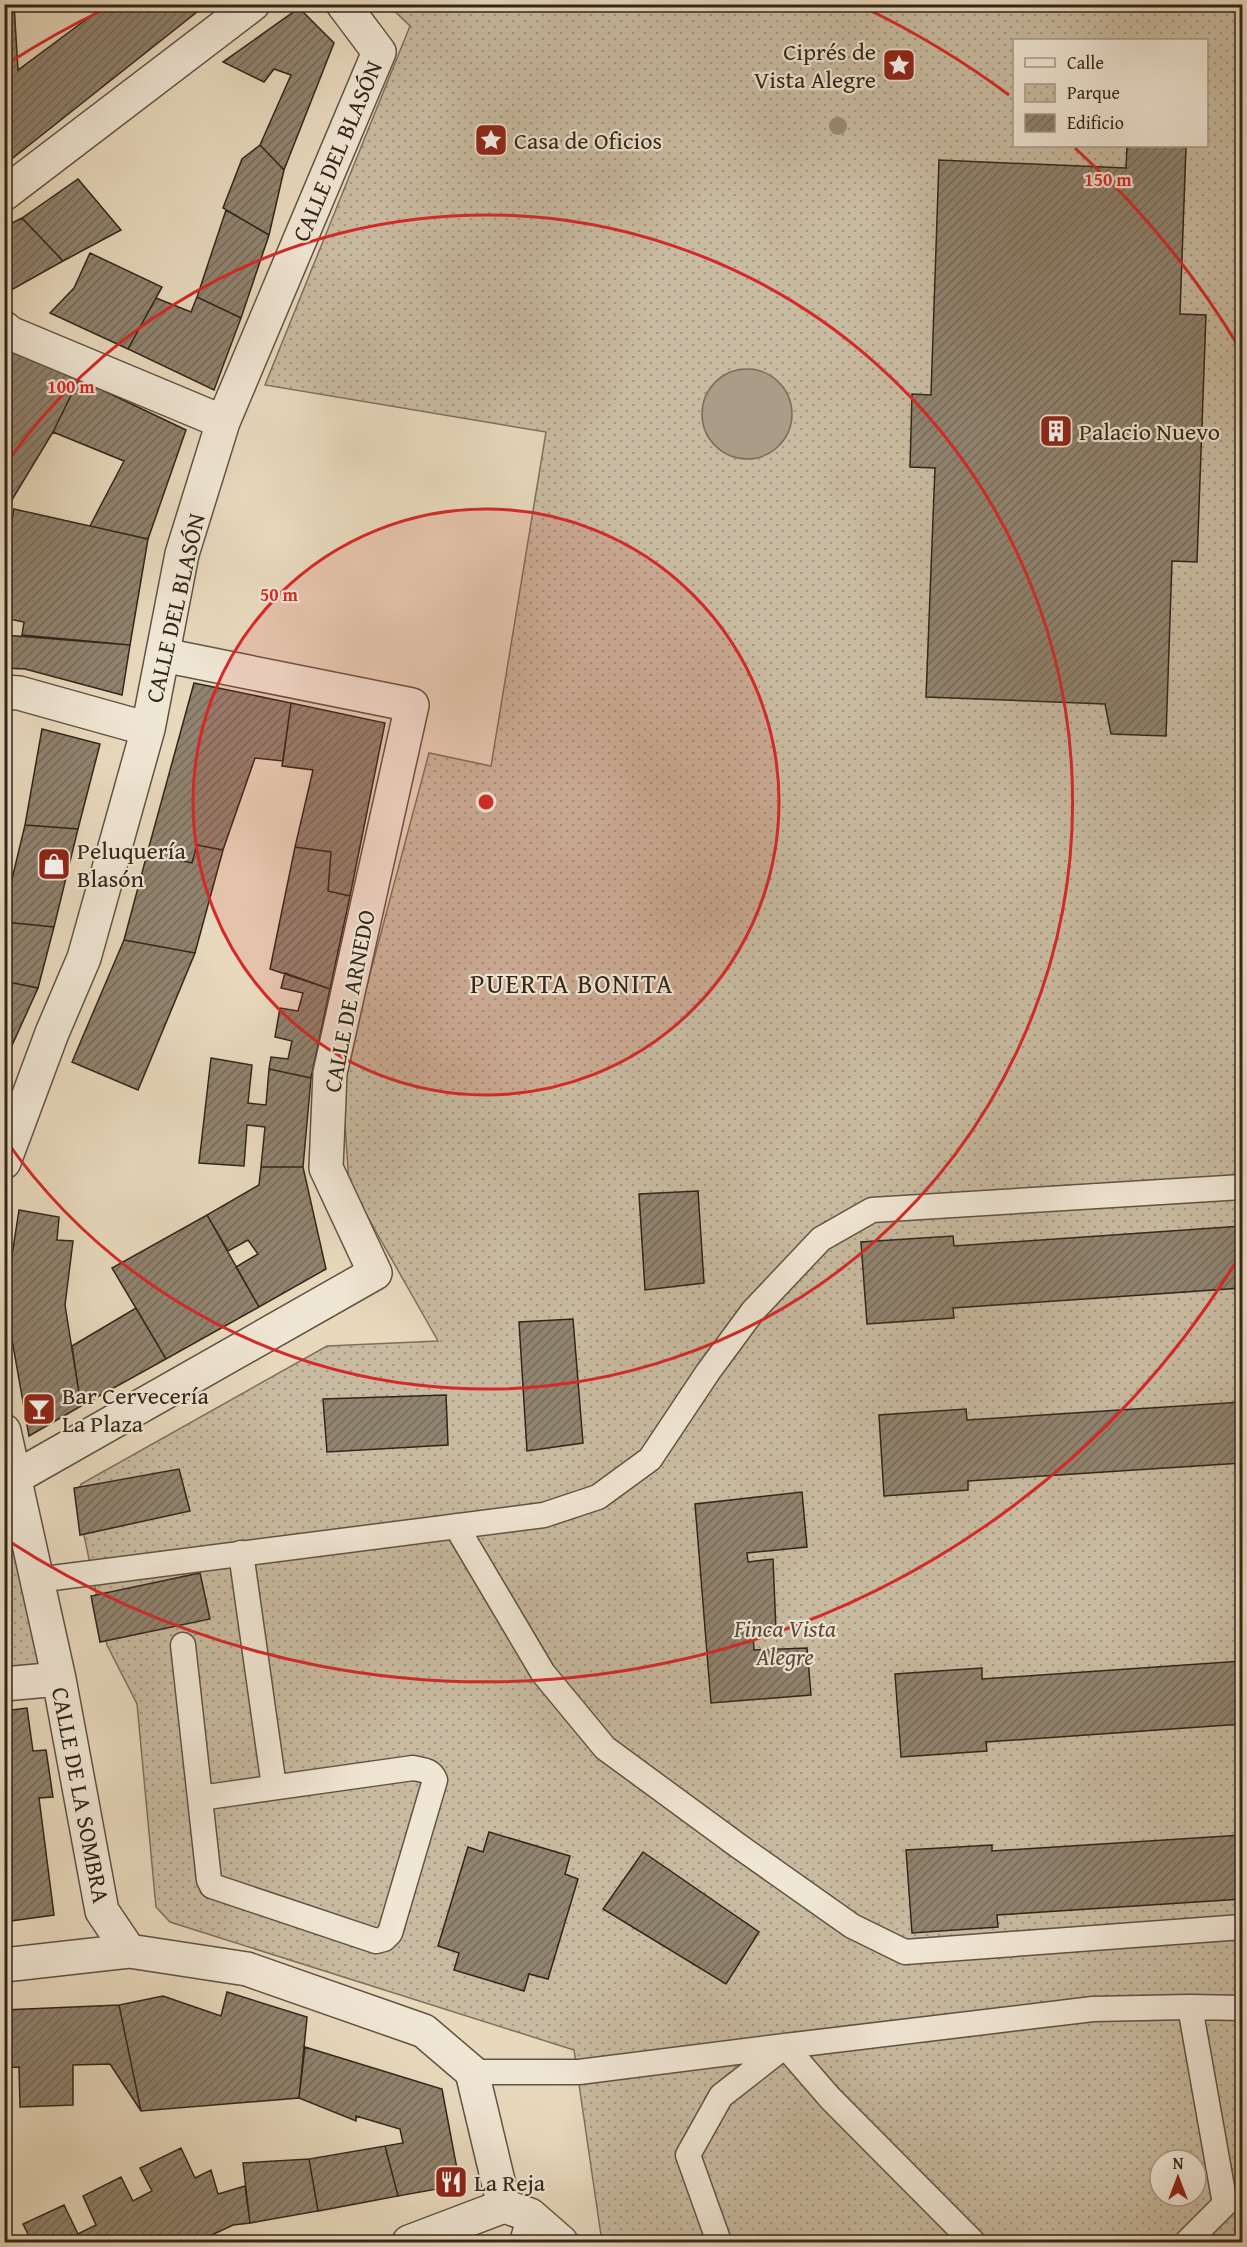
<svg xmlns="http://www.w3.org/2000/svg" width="1247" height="2247" font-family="'Gentium Book Plus',serif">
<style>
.park{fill:url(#park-dots);stroke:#7d705e;stroke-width:1.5;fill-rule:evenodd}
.water{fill:#aa9c86;stroke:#7a6d5b;stroke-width:1.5}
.building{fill:url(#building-hatch);stroke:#31261b;stroke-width:1.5}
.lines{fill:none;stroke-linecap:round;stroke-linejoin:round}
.lane-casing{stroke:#5f5344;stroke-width:27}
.street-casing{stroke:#5f5344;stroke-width:36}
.lane{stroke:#f0e6d4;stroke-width:24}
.street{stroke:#f0e6d4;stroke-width:33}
.tree{fill:#988b76}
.ring{fill:none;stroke:#d62828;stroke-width:3}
.labels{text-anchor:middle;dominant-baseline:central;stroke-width:4.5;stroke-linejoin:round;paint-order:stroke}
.poi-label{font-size:24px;fill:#31261b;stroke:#f0e6d4;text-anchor:start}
.street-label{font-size:24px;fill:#31261b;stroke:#f0e6d4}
.park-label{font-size:24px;font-style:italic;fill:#574b3c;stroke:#f0e6d4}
.quarter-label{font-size:27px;letter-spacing:1.5px;fill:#31261b;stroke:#f0e6d4}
.centre{fill:#d62828;stroke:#f0e6d4;stroke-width:3}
.ring-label{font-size:18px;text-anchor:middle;font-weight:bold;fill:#d62828;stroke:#f0e6d4;stroke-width:4.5;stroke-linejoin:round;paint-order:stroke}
</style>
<defs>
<pattern id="park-dots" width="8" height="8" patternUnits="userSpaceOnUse" patternTransform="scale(1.5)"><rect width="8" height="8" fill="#c9bba1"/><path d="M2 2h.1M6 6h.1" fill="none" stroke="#a49882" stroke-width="1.8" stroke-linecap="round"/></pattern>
<pattern id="building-hatch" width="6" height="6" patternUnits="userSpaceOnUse" patternTransform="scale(1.5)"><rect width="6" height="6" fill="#90836f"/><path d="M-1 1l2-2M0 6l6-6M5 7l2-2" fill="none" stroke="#766b5a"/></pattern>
</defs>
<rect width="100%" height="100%" fill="#e8d9bd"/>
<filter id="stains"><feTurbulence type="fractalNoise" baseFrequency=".00333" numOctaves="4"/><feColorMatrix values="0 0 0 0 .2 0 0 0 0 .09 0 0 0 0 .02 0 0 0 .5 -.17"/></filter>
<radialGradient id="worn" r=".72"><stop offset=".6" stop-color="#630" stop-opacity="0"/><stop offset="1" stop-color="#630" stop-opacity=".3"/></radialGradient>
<path class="park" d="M388,5H1242V2242H602L574,2050L170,1922L156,1907L137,1704L107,1645L76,1497L81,1484L327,1346L438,1341L349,1184L342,1079L429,753L491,766L546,432L265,385L410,26ZM1014,40H1206V146H1014ZM1160,2160H1196V2196H1160Z
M4,1442L59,1679L5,1684Z"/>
<path class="water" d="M702 414a45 45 0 1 1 90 0a45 45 0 1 1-90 0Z"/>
<path class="building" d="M4,4H14L18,70L107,4H207L4,165Z
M299,8L334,43L284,170L260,145L291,75L274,69L264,82L223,62Z
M260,145L284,170L269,235L223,208L242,159Z
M1127,146H1186L1180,314L1206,315L1197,562L1172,561L1166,736L1111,734L1105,704L926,697L935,468L910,467L912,394L931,395L939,160L1126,168Z
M78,179L121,230L63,261L22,218Z
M226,210L269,235L241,318L197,297Z
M22,218L63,261L4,294V227Z
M90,253L162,287L128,349L50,313L74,288Z
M197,297L241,318L214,390L128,349L156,298L191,312Z
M4,346L79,379L53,432L7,508L4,507Z
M79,379L186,430L148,539L90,526L124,461L53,432Z
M14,509L148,539L130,645L22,635L24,622L4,618V559Z
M4,635L130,645L122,695L25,669L4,668Z
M194,683L291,703L283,761L255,758L223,850L197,845L192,863L147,854Z
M291,703L385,723L350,896L328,891L331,852L295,847L313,770L282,766Z
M42,729L100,744L78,829L25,825Z
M25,825L78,829L54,927L4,922V912Z
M197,845L223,850L195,953L124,940L147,854L192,863Z
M295,847L331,852L328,891L350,896L330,989L270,969Z
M4,922L54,927L38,988L4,981Z
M124,940L195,953L138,1090L72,1062Z
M285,973L330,989L311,1078L269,1069L271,1057L288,1059L292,1041L275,1037L280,1008L298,1011L303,993L281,988Z
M4,981L38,988L4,1063Z
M211,1058L252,1065L248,1103L266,1105L269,1069L311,1078L303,1167H261L265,1127L247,1125L244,1166L199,1163Z
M261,1167H303L326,1269L259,1307L236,1267L258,1254L248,1240L228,1251L207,1215L259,1185Z
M698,1191L704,1283L645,1290L639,1194Z
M19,1210L59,1217L57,1240L73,1241L65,1305L81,1406L29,1436L5,1300Z
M207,1215L259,1307L166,1359L112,1268Z
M1242,1226V1288L953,1308L954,1318L867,1324L861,1242L953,1236L954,1246Z
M136,1308L166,1359L81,1406L72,1346Z
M573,1319L583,1443L527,1451L519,1322Z
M446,1395L448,1445L327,1452L323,1399Z
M1242,1402V1463L968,1481V1490L884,1496L879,1415L966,1409L967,1420Z
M179,1469L190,1511L80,1535L74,1488Z
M802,1492L807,1547L747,1553L748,1562L773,1559L776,1631L753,1634L754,1650L807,1648L811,1695L711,1703L695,1504Z
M200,1573L210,1619L100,1642L91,1596Z
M1242,1661V1724L986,1742L987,1751L901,1757L895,1674L982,1668V1679Z
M27,1708L33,1751L46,1750L53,1797L39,1798L54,1915L4,1922V1711Z
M489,1832L570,1856L565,1874L578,1879L548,1979L529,1974L524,1991L454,1970L459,1953L438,1946L468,1847L483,1852Z
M1242,1835V1899L997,1915L998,1927L912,1933L906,1850L992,1845V1851Z
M643,1852L759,1932L726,1984L603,1909Z
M227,1992L307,2017L299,2098L141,2111L119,2005L163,1996L221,2016Z
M119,2005L141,2111L110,2064L73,2065V2105L20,2107L19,2067L4,2068V2010Z
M305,2047L442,2089L460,2185L398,2196L385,2146L403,2143L400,2129L356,2116V2121L299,2098Z
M385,2146L398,2196L318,2211L309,2159Z
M181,2148L195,2178L211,2170L218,2194L245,2186L250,2223L233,2225L197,2242H32L23,2224L64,2205L78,2234L96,2225L83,2196L121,2177L133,2201L152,2191L140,2168Z
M309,2159L318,2211L250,2223L243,2163Z"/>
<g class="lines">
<g class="lane-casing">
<path id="lane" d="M456,1526L543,1673L605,1748L740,1847L852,1926L905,1952L1242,1927
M241,1553L274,1787
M37,1580L544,1515L598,1497L650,1459L708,1372L753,1311L821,1239L872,1210L1242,1187
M183,1645L209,1880L212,1886L376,1941L384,1939L390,1933L435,1780C431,1770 423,1770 413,1768L200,1798
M472,2072H579L785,2046L830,2098L973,2242
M522,2242L530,2215
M719,2242L688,2155L721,2096L785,2046L1093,2009L1190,2007L1242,2008
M1187,2242L1225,2204L1190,2007"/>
</g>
<g class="street-casing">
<path id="street" d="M4,194L253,4
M4,328L10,333L223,422
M4,692L19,693L148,729
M4,1162L52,1033L84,958L148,729L182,554L223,422L379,52L343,4
M4,1431L59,1679L102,1911L129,1951
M16,1477L375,1273L326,1168L330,1073L412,705L163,655
M4,1684L59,1679
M4,1965L129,1951L247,1969L424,2031L472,2072L504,2206
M504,2206L530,2215L561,2242
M409,2242L504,2206"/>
</g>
<use href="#lane" class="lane"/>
<use href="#street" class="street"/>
</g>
<circle class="tree" cx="838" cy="126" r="9"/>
<circle cx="486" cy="802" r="293" fill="#d62828" fill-opacity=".12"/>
<g class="ring">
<circle cx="486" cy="802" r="293"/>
<path d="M5 465A587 587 0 1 1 5 1139"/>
<path d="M1240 1255A880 880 0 0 1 7 1540M7 64A880 880 0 0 1 107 8M865 8A880 880 0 0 1 1009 95M1075 148A880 880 0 0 1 1240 349"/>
</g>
<defs>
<g id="sight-square" transform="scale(1.725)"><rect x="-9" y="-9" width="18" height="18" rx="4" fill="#8f2418" stroke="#f0e6d4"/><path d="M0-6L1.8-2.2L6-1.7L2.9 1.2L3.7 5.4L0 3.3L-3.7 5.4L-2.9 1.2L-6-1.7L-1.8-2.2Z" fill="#fff"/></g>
<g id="building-square" transform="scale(1.725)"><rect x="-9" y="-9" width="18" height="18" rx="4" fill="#8f2418" stroke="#f0e6d4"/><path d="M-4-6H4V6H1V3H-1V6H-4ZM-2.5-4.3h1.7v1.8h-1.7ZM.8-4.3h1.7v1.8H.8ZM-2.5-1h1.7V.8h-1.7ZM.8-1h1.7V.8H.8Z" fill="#fff"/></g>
<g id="shop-square" transform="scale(1.725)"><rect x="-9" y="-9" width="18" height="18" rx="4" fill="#8f2418" stroke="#f0e6d4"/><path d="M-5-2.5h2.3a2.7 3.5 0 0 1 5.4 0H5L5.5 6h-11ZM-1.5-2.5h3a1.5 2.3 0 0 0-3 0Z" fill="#fff"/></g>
<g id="bar-square" transform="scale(1.725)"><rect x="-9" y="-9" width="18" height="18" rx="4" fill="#8f2418" stroke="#f0e6d4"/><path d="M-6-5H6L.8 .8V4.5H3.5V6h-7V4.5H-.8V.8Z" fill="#fff"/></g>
<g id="restaurant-square" transform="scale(1.725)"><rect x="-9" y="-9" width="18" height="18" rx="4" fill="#8f2418" stroke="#f0e6d4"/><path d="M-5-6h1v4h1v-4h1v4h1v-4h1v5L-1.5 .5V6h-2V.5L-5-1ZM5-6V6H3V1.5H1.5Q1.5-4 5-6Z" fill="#fff"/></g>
</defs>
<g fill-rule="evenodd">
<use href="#sight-square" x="899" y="65"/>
<use href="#sight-square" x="491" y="140"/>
<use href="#building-square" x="1056" y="431"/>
<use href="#shop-square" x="54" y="864"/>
<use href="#bar-square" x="39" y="1409"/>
<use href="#restaurant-square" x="451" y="2182"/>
</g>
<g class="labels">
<g class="poi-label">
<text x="876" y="51" text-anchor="end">Ciprés de<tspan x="876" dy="28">Vista Alegre</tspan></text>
<text x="514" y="140">Casa de Oficios</text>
<text x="1079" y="431">Palacio Nuevo</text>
<text x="77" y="850">Peluquería<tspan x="77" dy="28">Blasón</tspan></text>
<text x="62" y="1395">Bar Cervecería<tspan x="62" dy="28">La Plaza</tspan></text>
<text x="474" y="2182">La Reja</text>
</g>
<g class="street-label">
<text transform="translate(337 151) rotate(-67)">CALLE DEL BLASÓN</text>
<text transform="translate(175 608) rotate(-77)">CALLE DEL BLASÓN</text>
<text transform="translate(349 1001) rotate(-79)">CALLE DE ARNEDO</text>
<text transform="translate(81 1795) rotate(79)">CALLE DE LA SOMBRA</text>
</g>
<g class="park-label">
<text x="785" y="1628">Finca Vista<tspan x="785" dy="28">Alegre</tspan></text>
</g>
<g class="quarter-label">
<text x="572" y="983">PUERTA BONITA</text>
</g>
</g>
<circle cx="486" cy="802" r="9" class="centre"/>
<g class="ring-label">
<text x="1108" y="186">150 m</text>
<text x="71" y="393">100 m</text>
<text x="279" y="601">50 m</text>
</g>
<rect width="1247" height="2247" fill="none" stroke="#e8d9bd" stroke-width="24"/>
<rect x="6" y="6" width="1235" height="2235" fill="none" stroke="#31261b" stroke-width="3"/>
<rect x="12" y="12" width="1223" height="2223" fill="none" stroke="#31261b" stroke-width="1.5"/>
<rect x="1013" y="39" width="195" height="108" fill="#f0e6d4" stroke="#a4998a" stroke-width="1.5"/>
<rect x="1025" y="58" width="30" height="9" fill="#f0e6d4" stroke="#a4998a" stroke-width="1.5"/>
<text x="1067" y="69" font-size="18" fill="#31261b">Calle</text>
<rect x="1025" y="84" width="30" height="18" fill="url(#park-dots)" stroke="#a4998a" stroke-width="1.5"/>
<text x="1067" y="99" font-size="18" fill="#31261b">Parque</text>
<rect x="1025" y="114" width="30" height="18" fill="url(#building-hatch)" stroke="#a4998a" stroke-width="1.5"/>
<text x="1067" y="129" font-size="18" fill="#31261b">Edificio</text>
<g transform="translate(1178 2178)"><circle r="28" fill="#f0e6d4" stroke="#a4998a" stroke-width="1.5"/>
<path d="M0-4.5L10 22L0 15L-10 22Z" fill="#8f2418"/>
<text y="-9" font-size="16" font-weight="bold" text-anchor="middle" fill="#31261b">N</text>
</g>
<rect width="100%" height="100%" filter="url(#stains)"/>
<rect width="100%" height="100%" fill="url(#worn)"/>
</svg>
